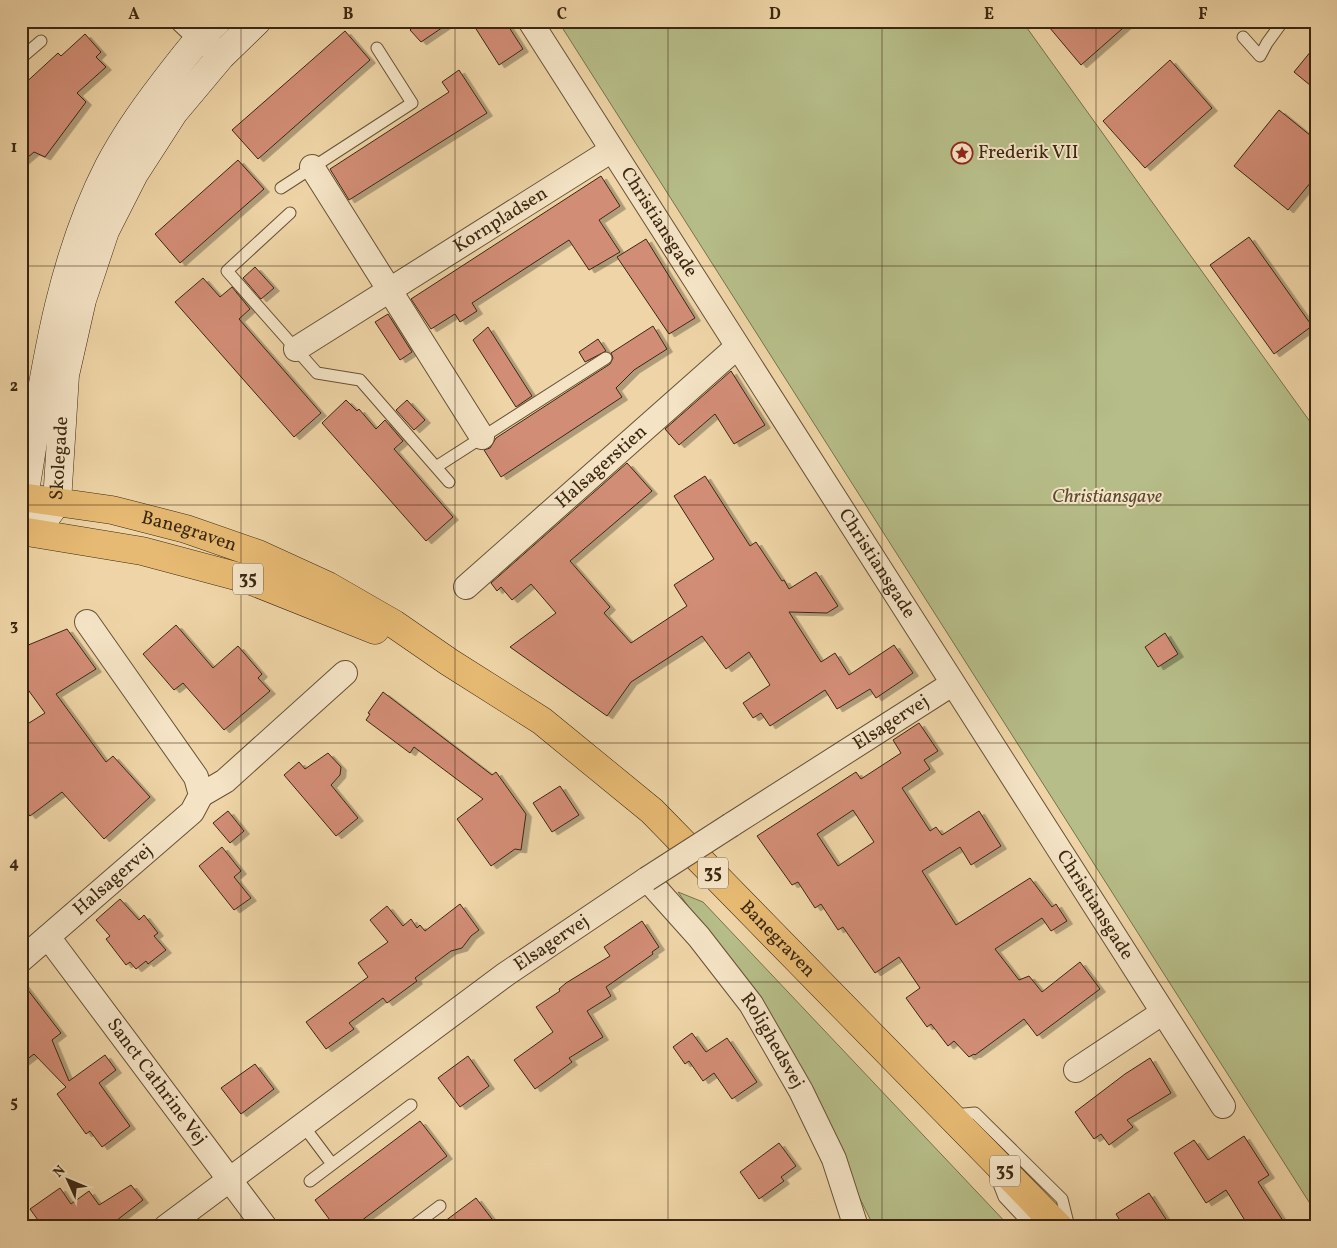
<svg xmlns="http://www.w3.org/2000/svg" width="1337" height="1248" font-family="Vollkorn,serif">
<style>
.green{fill:#b6bd88;stroke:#78724c}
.building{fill:#d28d76;stroke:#3b2711;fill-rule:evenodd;filter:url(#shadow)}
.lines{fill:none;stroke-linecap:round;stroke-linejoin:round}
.lane-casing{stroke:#685236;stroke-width:13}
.street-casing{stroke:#685236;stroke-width:26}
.secondary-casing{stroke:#3b2711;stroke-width:29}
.primary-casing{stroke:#3b2711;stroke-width:29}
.lane{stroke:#f4e3c5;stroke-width:11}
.street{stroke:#f4e3c5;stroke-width:24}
.secondary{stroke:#f4e3c5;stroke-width:28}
.primary{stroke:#e7ba73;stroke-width:28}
.street-bridge-casing{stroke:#685236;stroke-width:26;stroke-linecap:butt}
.street-bridge{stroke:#f4e3c5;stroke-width:24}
.grid{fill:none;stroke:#3b2711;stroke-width:1;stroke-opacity:0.55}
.labels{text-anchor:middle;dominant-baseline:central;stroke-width:4;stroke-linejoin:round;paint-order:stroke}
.shield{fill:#f4e3c5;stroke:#725f47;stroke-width:1}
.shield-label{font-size:18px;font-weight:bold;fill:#3b2711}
.poi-label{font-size:19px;fill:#3b2711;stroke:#f4e3c5;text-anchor:start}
.street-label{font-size:19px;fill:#3b2711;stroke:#f4e3c5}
.park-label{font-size:19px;font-style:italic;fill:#5a4c2f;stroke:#f4e3c5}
.neatline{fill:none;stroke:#3b2711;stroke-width:2}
.grid-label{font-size:16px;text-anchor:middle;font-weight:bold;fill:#3b2711}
</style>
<defs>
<filter id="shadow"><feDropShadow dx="5.5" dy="3" stdDeviation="0" flood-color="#0004"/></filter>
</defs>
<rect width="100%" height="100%" fill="#eed4a6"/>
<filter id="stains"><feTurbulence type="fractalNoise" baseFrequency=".004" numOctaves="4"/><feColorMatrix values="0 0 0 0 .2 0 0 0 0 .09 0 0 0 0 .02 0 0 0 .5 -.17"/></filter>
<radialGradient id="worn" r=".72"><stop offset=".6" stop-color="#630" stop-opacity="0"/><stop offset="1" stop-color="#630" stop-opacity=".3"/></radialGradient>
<path class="green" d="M558,21H1022L1316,430V1213Z
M678,892L703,902L1010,1227H874L778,1033Z"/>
<path class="building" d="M420,21H452L421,42L410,30Z
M471,21H505L523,49L499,65Z
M1044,21H1131L1081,65Z
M345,31L370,60L258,159L232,130Z
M85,34L101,52L96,57L106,67L77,93L86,102L45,157L34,152L21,163V87L58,53L61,56Z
M1316,45V90L1294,72Z
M1170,60L1212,108L1145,168L1103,121Z
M459,70L487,113L349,200L330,169L449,92L442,82Z
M1279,110L1316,140V176L1288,210L1234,166Z
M238,160L264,189L180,263L155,234Z
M601,176L620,206L599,220L620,252L589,270L569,240L472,303L477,311L460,322L455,314L431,329L411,299Z
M1249,237L1312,326L1274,354L1210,265Z
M646,239L695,318L669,334L617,257Z
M255,267L274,288L261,299L243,278Z
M203,278L220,297L232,287L250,309L239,319L321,413L294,437L175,302Z
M388,314L412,352L400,360L375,322Z
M653,326L667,349L634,370L616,388L622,397L501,477L484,450L490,448L496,438L610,364L613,358L611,353Z
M488,327L532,396L516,407L473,340Z
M598,339L606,351L585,362L579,352Z
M731,371L765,425L734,444L715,414L679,445L665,429Z
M346,400L357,411L359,409L376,429L385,420L403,441L394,449L453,517L426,541L322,423Z
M407,400L425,420L414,430L396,410Z
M627,463L652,491L570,561L610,607L604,613L631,643L687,606L674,585L714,559L674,496L705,476L750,546L756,542L782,581L784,580L789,589L816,572L838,606L827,613L789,612L821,662L835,653L849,675L894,645L913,673L876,698L870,689L837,709L825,690L770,726L761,713L753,718L743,703L770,685L749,652L726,669L702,636L631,682L607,716L510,647L556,613L531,584L512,600L501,587L497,591L491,583Z
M176,625L213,668L238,646L262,674L258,678L270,691L224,730L183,683L174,690L143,654Z
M67,629L96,669L56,694L106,762L113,756L150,797L104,839L62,792L30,816L21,804V728L45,713L21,680V648Z
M1165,633L1178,654L1158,667L1145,647Z
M383,692L492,775L496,772L526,814L521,850L515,849L491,866L457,819L483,799L414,747L410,753L366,720L370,714L368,713Z
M919,723L938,751L924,760L930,769L902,788L930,831L936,827L942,835L979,811L1001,846L971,865L960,847L922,871L956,925L1030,878L1052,907L1056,904L1067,921L1051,931L1042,918L995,949L1019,980L1029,976L1042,992L1080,962L1100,989L1037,1036L1024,1019L975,1055L974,1054L969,1057L954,1041L948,1046L931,1024L927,1027L906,998L920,988L899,957L875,973L843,927L838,930L821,904L815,908L798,882L792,885L757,836L856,772L861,779L901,753L893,740ZM853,810L874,842L838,866L817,834Z
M328,753L341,767L340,775L331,785L358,818L336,836L284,775L299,762L305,769Z
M560,786L579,815L552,832L533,803Z
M228,811L244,831L230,843L213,823Z
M222,847L241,871L234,877L251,898L234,910L199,866Z
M120,899L139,920L144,915L158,933L154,936L166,950L148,964L146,961L136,969L130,962L126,965L106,939L110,936L96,920Z
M460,904L479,930L471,936L462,948L451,951L415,978L417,981L387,1003L383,998L349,1023L354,1029L326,1049L306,1022L368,977L358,963L388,942L370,920L387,906L403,926L411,919L417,928L420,925L425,931Z
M642,921L659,947L652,952L653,954L606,987L611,996L587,1011L603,1037L569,1058L572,1062L535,1089L514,1060L553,1032L536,1007L560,991L559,989L566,983L610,956L604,947Z
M21,981L61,1033L52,1040L69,1081L105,1055L116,1070L99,1083L130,1126L102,1147L90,1131L86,1134L57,1094L66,1087L34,1054L21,1064Z
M692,1033L706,1052L727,1038L757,1082L732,1099L714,1073L703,1081L689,1061L685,1064L673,1047Z
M468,1056L489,1086L460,1107L438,1078Z
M1150,1058L1171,1093L1127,1120L1133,1127L1109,1145L1101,1134L1094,1139L1075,1112L1125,1074Z
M255,1064L274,1089L241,1114L221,1088Z
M420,1121L447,1156L353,1227H335L315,1200Z
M1244,1136L1269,1175L1258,1182L1287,1227H1249L1226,1190L1206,1203L1174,1153L1194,1140L1208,1160Z
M779,1143L796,1166L781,1177L784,1181L759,1199L740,1172Z
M131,1185L143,1200L108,1227H43L30,1209L60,1188L71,1204L89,1191L99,1205Z
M1149,1193L1171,1227H1124L1116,1214Z
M476,1198L498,1227H437Z"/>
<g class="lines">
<g class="lane-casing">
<path id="lane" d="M1243,37L1260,56L1267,43L1283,21
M21,58L41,41
M281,188L412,103L377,48
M290,213L227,271L317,373L360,380L449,482
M436,467L606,358
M953,1115L975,1113L1062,1199L1069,1227
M302,1124L332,1164
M994,1171L1004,1197L1032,1227
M310,1181L411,1105
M412,1227L440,1206"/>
</g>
<g class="street-casing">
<g id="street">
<path d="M183,21L214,50"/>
<path id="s1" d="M530,21L1223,1106"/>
<path d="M312,167L482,437"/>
<path id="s2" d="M296,349L612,150"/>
<path id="s3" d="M466,587L737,347"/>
<path d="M201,795L225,781L345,673"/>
<path id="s4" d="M731,825L952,684"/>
<path id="s5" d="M48,937L265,1227"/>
<path id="s6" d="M21,960L192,812L201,795L196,777L87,622"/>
<path d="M1076,1070L1162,1013"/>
<path id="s7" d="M166,1227L506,974L647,879L699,937L751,1004L801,1091L834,1159L856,1227"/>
</g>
</g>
<g class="secondary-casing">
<g id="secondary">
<path d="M31,519L24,497C43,385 56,269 109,166C124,137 143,110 163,84C180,62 196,40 217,21"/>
<path id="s8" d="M35,532L57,502L65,375L82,300L105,231L134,174L174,112L221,56L257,21"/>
</g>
</g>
<g class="primary-casing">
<g id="primary">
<path id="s9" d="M21,497L112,510L186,529L258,554L328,586L394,624L449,662L542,721L652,811L1059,1227"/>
<path d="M21,531L142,551L247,579L375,630"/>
</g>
</g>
<use href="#lane" class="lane"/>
<use href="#street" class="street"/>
<use href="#secondary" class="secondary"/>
<use href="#primary" class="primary"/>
<g class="street-bridge-casing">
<path id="street-bridge" d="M647,879L731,825"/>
</g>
<use href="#street-bridge" class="street-bridge"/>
</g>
<path class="grid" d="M241,21V1227M455,21V1227M668,21V1227M882,21V1227M1096,21V1227M21,266H1316M21,505H1316M21,743H1316M21,982H1316"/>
<defs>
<g id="sight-ring" transform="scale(1.125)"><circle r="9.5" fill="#f4e3c5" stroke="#8f2418" stroke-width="1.5"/><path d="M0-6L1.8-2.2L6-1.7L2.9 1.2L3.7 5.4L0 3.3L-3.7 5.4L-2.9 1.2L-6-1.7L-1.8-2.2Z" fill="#8f2418"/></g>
</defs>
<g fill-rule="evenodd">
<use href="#sight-ring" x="962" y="153"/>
</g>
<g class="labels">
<g class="shield">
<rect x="233" y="563.5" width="30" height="31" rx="4"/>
<rect x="698" y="857.5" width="30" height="31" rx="4"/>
<rect x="990" y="1155.5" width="30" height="31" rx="4"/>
</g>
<g class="shield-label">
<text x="248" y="579">35</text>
<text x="713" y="873">35</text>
<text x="1005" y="1171">35</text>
</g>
<g class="poi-label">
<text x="978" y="153">Frederik VII</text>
</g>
<g class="street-label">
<text stroke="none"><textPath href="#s2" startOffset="242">Kornpladsen</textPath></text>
<text stroke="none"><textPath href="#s1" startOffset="239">Christiansgade</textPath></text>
<text stroke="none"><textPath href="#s8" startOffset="81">Skolegade</textPath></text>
<text stroke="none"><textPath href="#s3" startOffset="181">Halsagerstien</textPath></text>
<text stroke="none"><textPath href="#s9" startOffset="172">Banegraven</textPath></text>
<text stroke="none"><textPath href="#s1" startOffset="644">Christiansgade</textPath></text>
<text stroke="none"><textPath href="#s4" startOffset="190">Elsagervej</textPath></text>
<text stroke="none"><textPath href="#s6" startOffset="122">Halsagervej</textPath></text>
<text stroke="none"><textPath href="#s1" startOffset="1049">Christiansgade</textPath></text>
<text stroke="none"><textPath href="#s9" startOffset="896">Banegraven</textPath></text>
<text stroke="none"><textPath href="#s7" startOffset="479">Elsagervej</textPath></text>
<text stroke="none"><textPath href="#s7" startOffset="799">Rolighedsvej</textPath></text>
<text stroke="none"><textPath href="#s5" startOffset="181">Sanct Cathrine Vej</textPath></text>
</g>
<g class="park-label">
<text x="1107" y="497">Christiansgave</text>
</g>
</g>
<rect width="1337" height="1248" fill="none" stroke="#eed4a6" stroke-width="55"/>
<g transform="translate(68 1180) rotate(314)" stroke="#f4e3c5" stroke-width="4" paint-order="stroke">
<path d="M0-4L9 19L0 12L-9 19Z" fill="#3b2711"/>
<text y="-8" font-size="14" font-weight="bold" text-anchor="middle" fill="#3b2711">N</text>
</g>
<rect x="28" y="28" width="1282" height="1192" class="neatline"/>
<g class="grid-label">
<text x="134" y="19">A</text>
<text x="348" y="19">B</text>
<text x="562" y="19">C</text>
<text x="775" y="19">D</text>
<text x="989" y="19">E</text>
<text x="1203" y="19">F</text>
<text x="14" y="152">1</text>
<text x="14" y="391">2</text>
<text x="14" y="630">3</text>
<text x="14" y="868">4</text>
<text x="14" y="1107">5</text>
</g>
<rect width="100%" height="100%" filter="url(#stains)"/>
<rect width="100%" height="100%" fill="url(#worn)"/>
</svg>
